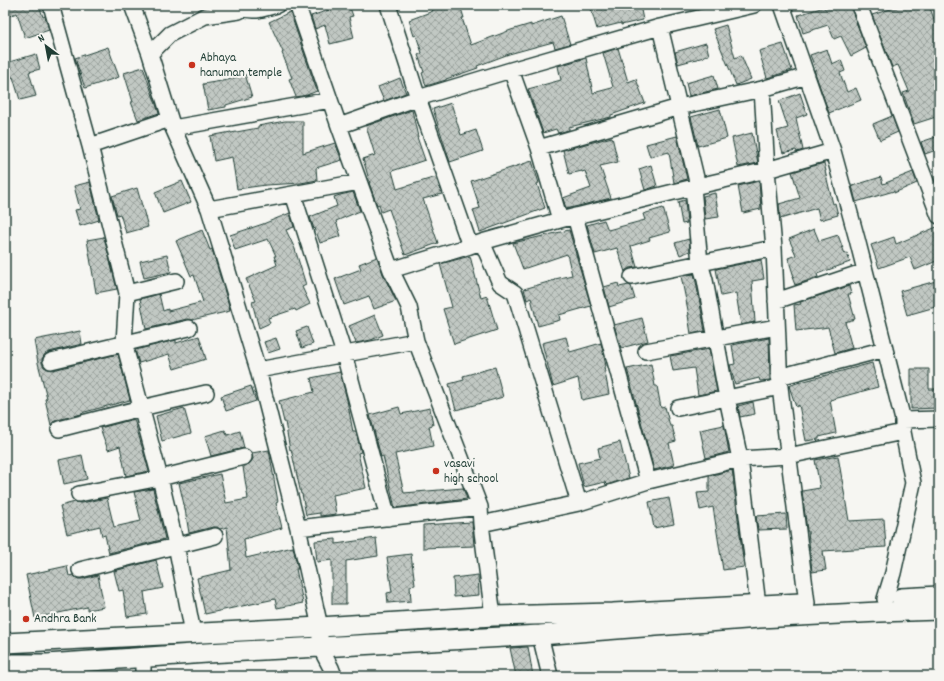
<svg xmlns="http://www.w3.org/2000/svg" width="944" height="681" font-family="Dekko,sans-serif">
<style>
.building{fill:url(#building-cross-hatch);stroke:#1f3d34}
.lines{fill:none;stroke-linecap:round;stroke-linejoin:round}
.minor-casing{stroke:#1f3d34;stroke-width:18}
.major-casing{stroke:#1f3d34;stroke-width:22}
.minor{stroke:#f6f6f2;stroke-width:15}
.major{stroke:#f6f6f2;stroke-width:19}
.poi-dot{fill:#c8321e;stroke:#f6f6f2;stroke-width:1.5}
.labels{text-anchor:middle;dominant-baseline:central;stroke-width:4;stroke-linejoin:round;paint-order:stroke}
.poi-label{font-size:13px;fill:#1f3d34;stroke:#f6f6f2;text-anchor:start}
</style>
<defs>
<pattern id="building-cross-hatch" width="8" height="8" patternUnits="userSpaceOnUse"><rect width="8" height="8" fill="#c1c8c3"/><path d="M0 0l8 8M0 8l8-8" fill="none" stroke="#9ca49f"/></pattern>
</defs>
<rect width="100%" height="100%" fill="#f6f6f2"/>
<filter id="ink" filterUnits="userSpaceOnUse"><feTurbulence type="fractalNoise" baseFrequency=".025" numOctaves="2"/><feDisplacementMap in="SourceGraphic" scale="8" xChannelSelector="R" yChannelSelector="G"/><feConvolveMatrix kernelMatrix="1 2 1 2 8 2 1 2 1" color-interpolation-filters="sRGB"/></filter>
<g filter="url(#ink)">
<path class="building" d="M5,5H39L43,17L45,16L49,30L25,38L17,13L5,17Z
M344,5H349L353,16L349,17L354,38L330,44L325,25L315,29L311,16Z
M431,5H460L464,18H462L471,45L511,30L531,24V26L561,16L570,44L555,48L553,42L509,54L477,66L478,68L446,79V80L426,86L422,73L424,72L418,55L422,53L416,35L414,36L409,20L433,11Z
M609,5H640L643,20L621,25V23L597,29L591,9Z
M835,5H850L851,8L866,48L851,56L841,36L834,39L828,25L803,33L798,15L824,7L825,9Z
M903,5H929L935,22L936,21L939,28V116L914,124L903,93L909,91L898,65L892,67L872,15Z
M290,12L317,91L307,95L296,97L289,79L292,78L282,53L283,52L269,22Z
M726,25L735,58L741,55L751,79L736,85L713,29Z
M706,43L709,55L704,56V57L678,64L675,52Z
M783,44L792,70L767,78L759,51Z
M108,47L119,77L85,88L75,58Z
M618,48L628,82L636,79L645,103L611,115V117L569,127V130L558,133L556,129L543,133L528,89L561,80L558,66L586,58L593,93L612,88L613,87L603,53Z
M827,49L832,64L841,60L845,71L840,73L847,92L856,88L861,100L829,113L814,70H816L810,55Z
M36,54L40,69L29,72L36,96L20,100L13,77L10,78L6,63Z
M143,67L159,113L138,120L131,102H133L124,73Z
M245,74L252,97L226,105V107L208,110L203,84L228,80Z
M714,75L718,89L689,96L686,83Z
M400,78L406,93L384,101L378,87Z
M800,93L807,114L796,118L803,150L797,152L796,150L783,153L777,131L788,128L779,101Z
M451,103L461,135L476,130L483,151L450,162L433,109Z
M720,109L727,138L698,146L691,117Z
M412,110L418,137H417L425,160L392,171L397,189L436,177L442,194L423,199L438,243L405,255L389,209L381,212L379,204L377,205L369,183H370L363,159L375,155L366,126Z
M892,116L898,132L880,140L873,124Z
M285,121H303V153L335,143L342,160L316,168L317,180L301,183L266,185L237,189L232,157L214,161L210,136L231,132V133L258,128V126Z
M752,133L758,163L738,167L732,138Z
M677,136L687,179L674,183L669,152L650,157L646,144Z
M939,136V149L925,154L921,142Z
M612,137L618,162L600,166L611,198L566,209L563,198L591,188L585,171L582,172V171L569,174L563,150Z
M532,161L539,183L537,184L545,208L480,232L473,210L480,208L471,181Z
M824,163L826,171H825L833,204L835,203L838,215L820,220L817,208L780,219L779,204L800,198L792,172Z
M651,165L657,186L645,190L639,169Z
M913,172L917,183L894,193V191L856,202L852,186L881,177L883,184Z
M182,181L191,202L163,213L155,192Z
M759,181L761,209L743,213L738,186Z
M90,182L99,220L80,226L75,210L80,209L74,186Z
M137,188L148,227L126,233L120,214L117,215L112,196Z
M353,192L360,211L336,221L341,236L320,243L315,228L314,229L310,217L337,206L334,197L340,195Z
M715,193L719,217L705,219L703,196Z
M685,200L687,223L682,224L678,202Z
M663,208L670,232L649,238L650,240L631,246L637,267L630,268L626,270L625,272L617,248L595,254L587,225L604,220L608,230L645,220L643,214Z
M290,213L294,227L286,230L295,249L302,272L306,285L302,287L310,304L296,311L295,309L268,318L270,323L259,328L252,302L256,301L246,279L277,265L274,256H276L268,239L235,250L230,235L263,224Z
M939,226V260L915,270L910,257L879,268L871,245L894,237L896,244Z
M814,229L819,241L838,235L845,254L847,253L850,262L817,274L818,277L795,285L792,277H794L788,258L796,255L789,239Z
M202,230L210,250L212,249L230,309H229L230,311L192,320L187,319L146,329L140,299L159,294L163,311L168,309V311L203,302L194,275L191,276L176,241Z
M569,230L591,306L559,315L560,320L538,326L531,298L527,300L524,289L555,280V279L572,275L567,254L523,269L513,243Z
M104,237L117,289L96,293L87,240Z
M689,239L690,251L680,255L675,243Z
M167,255L171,272L144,278L140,261Z
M470,256L481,298L487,296L497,330L454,344L443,309L452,307L440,264Z
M377,257L383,274L396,301L374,309L369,296L344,305L335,279L361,269L359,264Z
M761,260L764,279L752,281L755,322L741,325L736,293L721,296L716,269Z
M694,274L696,282L705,331L691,334L688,315H689L681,276Z
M936,281L939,291V306L907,315L900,291Z
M618,283L619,287L629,285L631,286L635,299L609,307L604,287Z
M849,286L851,294H848L855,319L845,322L852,348L835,353L828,327L822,328L796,331L794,305L801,304L800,302Z
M375,315L383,335L371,340L356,343L349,326Z
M642,318L648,341L621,348L614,325Z
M307,327L313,344L302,348L296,331Z
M80,331L82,344L49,352L45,354L42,359V363L44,367L48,369L53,370L118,354L130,400L81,413L82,414L57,420L53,422L51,425L45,399L47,398L38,363L34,340Z
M199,336L206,359L174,369L169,354L139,363L135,350L176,340V343Z
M566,337L570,352L601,343L606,366L604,367L609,394L582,400L578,378L553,386L542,343Z
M276,338L280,349L268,353L264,342Z
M769,338L770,380L760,381L759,378L735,384L730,365L735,364L732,345Z
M709,349L717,391L698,395L694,368L673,371L670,356Z
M872,363L878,387L830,400L836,433L819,437V439L806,441L799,405L796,407L789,386L797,383Z
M651,364L655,386H657L661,408L665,407L670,426H672L676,441L669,443L674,465L654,470L627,369Z
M495,367L503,397L456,410L449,384L464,380L463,376Z
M911,369H929V389H939V408L911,409Z
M340,372L347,400L353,432H356L361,452L358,453L366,488L333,495L336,514L320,516V513L306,515L302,494H301L291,449L290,450L285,422H284L279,401L314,392L311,378Z
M251,386L256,401L226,411L221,396Z
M753,402L755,414L740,417L738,406Z
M399,407L401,414L430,408L433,425L429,426L433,446L395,454L404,493L463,488L467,499L395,508L383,456L381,457L370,415Z
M184,408L191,433L162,441L156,416Z
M134,419L149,471L126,476L120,446L108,450L100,428Z
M724,425L729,452L706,458L700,430Z
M225,430L227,435L240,431L244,448L211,456L205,436Z
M620,442L629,478L606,485L605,482L584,487L578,463L600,458L598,448Z
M269,450L278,502L276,503L282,528L244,539L246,558L293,547L298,569H296L303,603L277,608L275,599L205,614L197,578L231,570L227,527L220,529L217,527H213L189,533L185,509L179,483L220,474L226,503L248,499L243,467L250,463L253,459L252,453Z
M82,455L87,479L64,484L59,460Z
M838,456L849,521L884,519L886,547L823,551L826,570L812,572L808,531H807L802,491L820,488L815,460Z
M732,470L734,482H733L734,486L744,567L723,570L713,507L700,510L697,493L709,492V476Z
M153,489L165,539L109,553L105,535L102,536L100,526L67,534L60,506L75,502L81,503L107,498L114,527L141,521L134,492Z
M669,498L674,524L654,528L649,502Z
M786,514L787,529L758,530L756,516Z
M472,522L474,546L423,548V525Z
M376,538L378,556L346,561V604H332V560L317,562L315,541L336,539V544Z
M411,554L415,585L410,586L411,601L388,603L387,593L392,592L387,557Z
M156,560L163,588L144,592L147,614L127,617L123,590L119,591L114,571Z
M67,566L69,576L73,575L78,579H82L98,575L104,607L87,610V607L35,618L26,575Z
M478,575L479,595L454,597L453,578Z
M528,647L533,676H516L510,648Z"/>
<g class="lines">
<g class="minor-casing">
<path id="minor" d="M51,5L90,146
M132,5L150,54L173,128L209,209L258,370
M304,5L298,7L339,126L391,270L470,246L482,242L560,220L698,186
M388,5L418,98L470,246
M782,5L833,151L857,239L903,420V432L913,483L893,573L885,599
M859,5L939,216
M243,8C255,13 265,8 277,5
M660,27L698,186L767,170L774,248L780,387L807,603
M150,54L170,34L205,16L239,11L243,8V5
M511,70L539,148L560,220
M762,89L767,170L833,151
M170,119L90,146L127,293L124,343L160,478L176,545L193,633
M339,126L418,98L511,70L660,27L754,5
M173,128L330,100
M539,148L679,107L762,89L807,76
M693,187L700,263L705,280L727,398L780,387
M293,194L344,354L388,518
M209,209L359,182
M575,216L648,481
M391,270L409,307L416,341L480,507L481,524L493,616
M632,277L774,248
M127,293L176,281
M776,301L865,271
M646,351L777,327
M51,361L189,328
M779,377L885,349
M678,408L727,398L740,459L758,605
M903,420L939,419
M59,429L141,408L206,393
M79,494L160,478L244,457
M579,503L648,481L740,459L788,456L903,432
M481,524L579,503L515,293L500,283L482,242
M298,528L258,370L416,341
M80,570L215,536
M540,635L550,676
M143,658V676
M47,676V664
M334,676L331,668L320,647V627L298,528L480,507"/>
</g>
<g class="major-casing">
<path id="major" d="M901,598L939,596
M5,643L320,627L493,616L613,613L801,603
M5,664H47L207,653L320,647L540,635L759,618L879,612L939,610"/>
</g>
<use href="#minor" class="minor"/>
<use href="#major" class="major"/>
</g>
</g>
<g class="poi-dot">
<circle cx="192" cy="65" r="4"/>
<circle cx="436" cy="471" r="4"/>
<circle cx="26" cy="619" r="4"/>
</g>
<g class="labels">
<g class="poi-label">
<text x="200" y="58">Abhaya<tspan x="200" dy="15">hanuman temple</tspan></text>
<text x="444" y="464">vasavi<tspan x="444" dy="15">high school</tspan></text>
<text x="34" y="619">Andhra Bank</text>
</g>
</g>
<rect width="944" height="681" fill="none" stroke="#f6f6f2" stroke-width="20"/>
<rect x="10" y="10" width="924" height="661" fill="none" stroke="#1f3d34" stroke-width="1.5" filter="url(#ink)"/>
<g transform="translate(46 46) rotate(328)" stroke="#f6f6f2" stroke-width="3" paint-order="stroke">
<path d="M0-3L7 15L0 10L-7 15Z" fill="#1f3d34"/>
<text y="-6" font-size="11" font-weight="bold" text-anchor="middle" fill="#1f3d34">N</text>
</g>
</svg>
